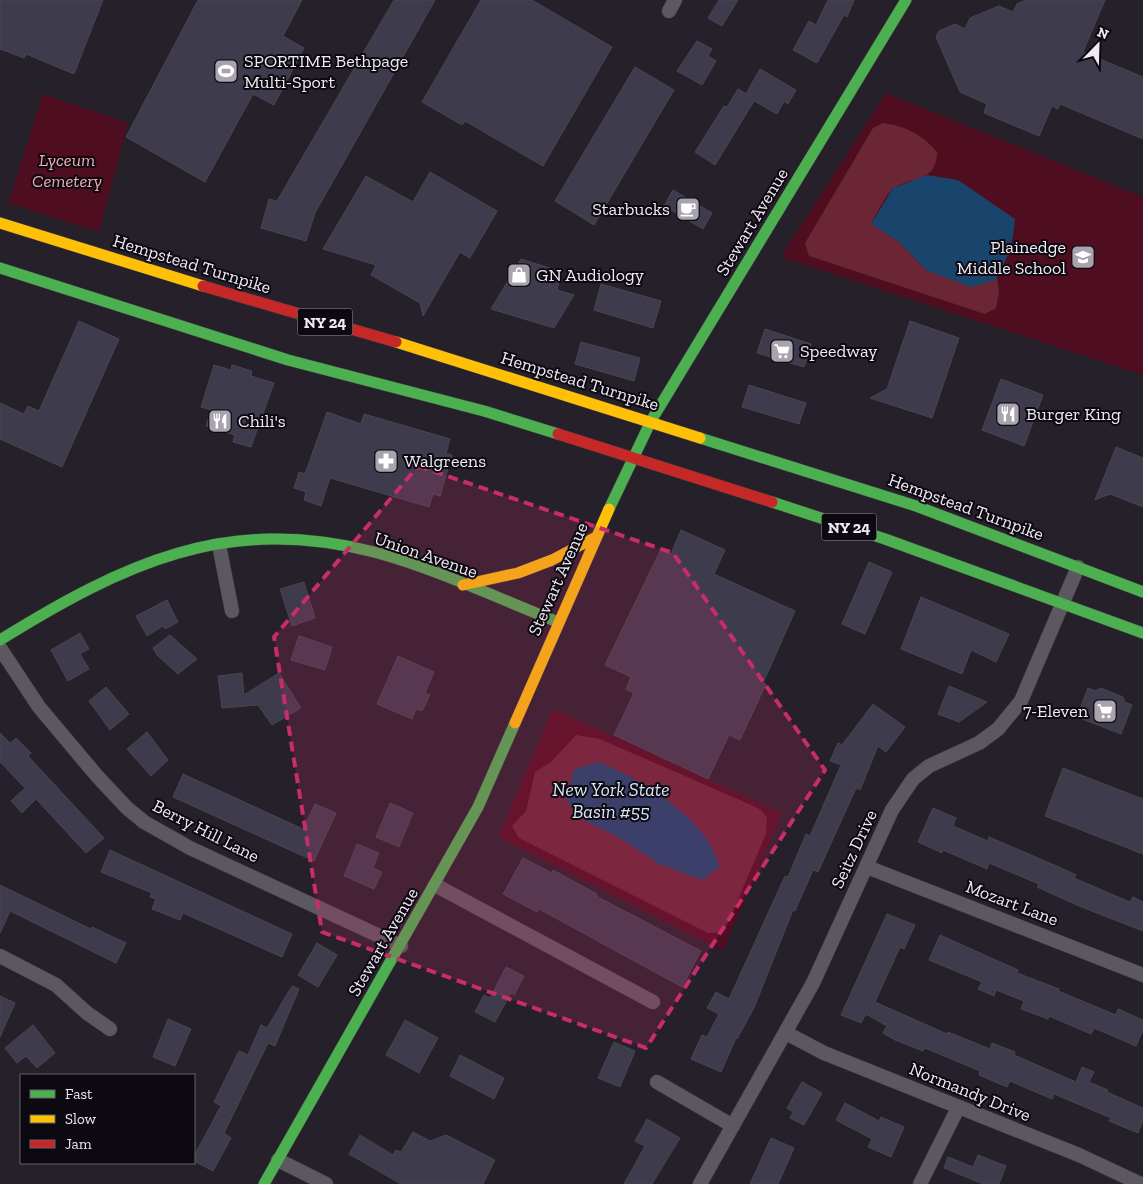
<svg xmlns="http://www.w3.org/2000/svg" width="1143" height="1184" font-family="'Zilla Slab',serif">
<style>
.green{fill:#4f0d20}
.forest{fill:#6a2635}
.water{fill:#19446b}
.building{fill:#3d3b4c;stroke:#48464e}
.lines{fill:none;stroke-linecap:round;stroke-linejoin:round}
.street-casing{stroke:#3f3b43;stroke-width:15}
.fast-casing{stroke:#3f3b43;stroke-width:12}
.slow-casing{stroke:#3f3b43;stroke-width:12}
.jam-casing{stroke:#3f3b43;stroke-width:12}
.street{stroke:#5c5860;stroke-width:14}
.fast{stroke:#4caf50;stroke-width:11}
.slow{stroke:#ffc107;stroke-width:11}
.jam{stroke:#c62828;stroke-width:11}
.marked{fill:#c62d6a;fill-opacity:0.2;stroke:#c62d6a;stroke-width:4;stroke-dasharray:10 6;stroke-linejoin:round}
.labels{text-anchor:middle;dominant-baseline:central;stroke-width:4;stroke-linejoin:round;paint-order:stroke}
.shield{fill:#0d0910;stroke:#aba6b0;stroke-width:1}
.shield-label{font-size:16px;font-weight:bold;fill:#efe9f4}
.poi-label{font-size:18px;fill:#efe9f4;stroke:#0d0910;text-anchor:start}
.park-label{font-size:18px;font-style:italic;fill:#f4adb6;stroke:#0d0910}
.street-label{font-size:18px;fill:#efe9f4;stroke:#0d0910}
.water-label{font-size:19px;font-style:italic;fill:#d6e6f6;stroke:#0d0910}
</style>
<rect width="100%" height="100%" fill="#25202a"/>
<path class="green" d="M886,93L1143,197V375L781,257Z
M43,94L128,123L99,232L8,203Z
M553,709L782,813L723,951L498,837Z"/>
<path class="forest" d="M883,123C905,126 922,134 937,152C937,182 913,176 894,188C887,192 876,215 871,224L898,241L926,270L995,280L997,277L999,292L996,308L985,314L809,256L805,243L873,128Z
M576,735L600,739L749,804L761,810L767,818L766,834L724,932L708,933L519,838L512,826L526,811L535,772L551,762Z"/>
<path class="water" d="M927,175L958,180L1015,219C1013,244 1008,258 995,280L971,287L926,270L898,241L871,224L893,188Z
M599,762C636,777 682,805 706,838C712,845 715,857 720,866L703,880L659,864L620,838L585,821L566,800L574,769Z"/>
<path class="building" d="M0,0H103L74,74L26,54L24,58L0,49Z
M198,0H302L283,36L304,48L274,105L253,94L205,182L126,137Z
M394,0H435L315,213L306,241L261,228L269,199L277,201Z
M481,0H532L612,47L543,166L465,121L462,125L422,102Z
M719,0H738L722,26L708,18Z
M828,0H854L847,17L844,15L817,63L793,50L809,21L816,25Z
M1026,0H1105L1083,52L1143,77V139L1060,104L1058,109L1052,106L1039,136L984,113L987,104L960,92L936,37L939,31L955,24L965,29L970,18L999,6L1013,12L1017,4Z
M697,41L712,49L708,56L716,61L702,85L677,71Z
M635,67L674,90L594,225L555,201Z
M760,69L796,90L788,104L784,101L777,114L754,101L715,165L695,152L724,106L727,107L738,89L746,94Z
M430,172L497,211L470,258L460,252L423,316L420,303L371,275L376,265L323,249L366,176L413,202Z
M673,190L712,213L703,229L664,206Z
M521,259L562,272L557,290L574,295L554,328L491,309Z
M601,284L661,301L653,328L594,310Z
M79,321L119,339L62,467L0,439V403L24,414L28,406L39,411Z
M910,321L959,338L932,418L870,398L887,389Z
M765,329L811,344L804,367L757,353Z
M581,342L640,358L634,381L575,364Z
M214,365L231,370L232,365L252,371L251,376L274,383L251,447L233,442L235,435L206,426L211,410L201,407Z
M1001,379L1043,395L1024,446L982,430Z
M749,385L806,403L799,424L742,407Z
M327,412L361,424L364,414L450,439L446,453L452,455L440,496L433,494L429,507L330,478L321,506L304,500L306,492L294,488L299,472L305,474Z
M1116,447L1143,458V507L1110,494L1095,500Z
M681,530L725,550L714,574L795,611L763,683L766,684L740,740L729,735L708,779L614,735L634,693L626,689L631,677L605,665L661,549L671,554Z
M869,562L892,572L865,634L842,624Z
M304,582L315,618L292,626L280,589Z
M921,597L1009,634L996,662L971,650L962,674L901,649Z
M167,600L178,622L165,629L163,626L147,636L136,616Z
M80,633L89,649L80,654L89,669L68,681L51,650Z
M170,635L197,659L178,674L157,655L153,648Z
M299,636L332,647L325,670L291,660Z
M398,656L434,672L425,693L430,695L422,711L416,709L412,719L377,704Z
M242,673L244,695L279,673L301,708L272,725L258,705L222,708L218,676Z
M949,686L987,702L959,722L938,714Z
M106,687L129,714L110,730L89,701Z
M1088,688L1095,691L1101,688L1123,697L1125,702L1132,705L1121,734L1077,717Z
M873,704L905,727L886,752L878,746L860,790L856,788L818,872L813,870L795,911L793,910L754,1008L737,1039L736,1038L721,1072L691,1059L702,1035L707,1037L719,1014L707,1008L716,992L729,999L785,876L788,877L806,834L810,836L841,765L830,761L838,743L842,745Z
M147,732L168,760L151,776L127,749Z
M0,733L10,743L16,738L31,753L28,756L104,838L86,853L36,799L22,813L11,801L25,788L0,762Z
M1063,768L1143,799V854L1045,816Z
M183,774L303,829L315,804L336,813L314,861L173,797Z
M390,803L413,813L399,847L376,837Z
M933,808L956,818L953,826L988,841L989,837L1059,867L1076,875L1074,878L1130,902L1133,897L1143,902V931L1079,906L1037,887L1039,884L989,863L987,869L943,850L942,853L918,842Z
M357,844L379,853L373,868L382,872L374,889L344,876Z
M110,850L292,934L282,957L183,913L180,920L152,909L156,899L150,897L152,893L101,872Z
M523,858L552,873L553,870L597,894L596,896L701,951L682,987L539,909L537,912L503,894Z
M0,885L91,929L92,927L126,943L116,963L10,911L0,933Z
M887,914L915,925L904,949L900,947L875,1002L947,1034L948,1032L990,1049L992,1043L1015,1052L1014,1055L1076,1082L1082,1067L1094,1072L1089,1082L1108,1090L1107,1092L1143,1108V1121L1138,1133L1109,1121L1111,1118L1054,1094L1052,1099L1010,1081L1007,1087L979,1075L980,1071L925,1048L923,1051L895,1040L883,1033L887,1026L866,1014L861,1023L841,1015Z
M940,935L1018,970L1017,973L1059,989L1058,991L1116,1015L1118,1009L1143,1020V1030L1136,1046L1094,1028L1091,1034L1049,1016L1048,1019L1021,1009L1024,1001L996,990L994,996L978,989L982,982L929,960Z
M317,943L337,955L318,987L298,975Z
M506,967L524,976L514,995L511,993L495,1022L475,1012L484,995L490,998Z
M292,986L299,989L275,1046L268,1043L224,1133L231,1138L213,1171L194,1161V1156L221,1106L214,1102L239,1051L248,1055L261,1025L267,1028Z
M0,996L15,1003L0,1037Z
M168,1019L191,1029L175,1066L153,1057Z
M405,1020L438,1038L419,1073L386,1055Z
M33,1025L55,1053L37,1068L26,1056L17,1063L5,1048Z
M614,1042L635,1051L620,1087L598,1078Z
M460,1055L504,1078L494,1099L450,1076Z
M802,1082L822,1093L804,1125L790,1118L793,1112L787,1108Z
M845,1103L879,1121L881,1117L904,1127L891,1157L868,1147L872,1139L836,1120Z
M647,1119L680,1138L652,1184H624L645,1146L635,1141Z
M413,1132L430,1141L446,1135L495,1160L483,1184H401L349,1154L360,1135L393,1155L396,1150L401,1152Z
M771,1138L794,1148L778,1184H750Z
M978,1155L1006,1166L999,1184H983L944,1168L948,1157L973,1167Z"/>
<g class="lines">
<g class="street-casing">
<path id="street" d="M669,11L675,0
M219,545L232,611
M0,648L39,707L97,776L127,808L144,822L190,848L401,946
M867,867L1143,975
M435,885L653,1002
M0,956L56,985L87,1013L110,1029
M786,1033L824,1053L1079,1155L1141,1184
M657,1082L733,1126
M278,1160L326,1184
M700,1184L813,983L892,810L913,779L929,766L979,743L998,729L1021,701L1078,567
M920,1184L958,1108"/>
</g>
<g class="fast-casing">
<path id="fast" d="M0,268L288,360L484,411L558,434
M700,438L916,506L1143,592
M772,502L885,539L1143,633
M609,509L651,421L906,0
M0,640C123,564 226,514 374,552C437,569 497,598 558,622
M264,1184L478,807L515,723"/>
</g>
<g class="slow-casing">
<path id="slow" d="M0,223L203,286
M396,342L700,438
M463,585L518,573L552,560L596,537
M515,723L609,509"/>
</g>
<g class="jam-casing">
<path id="jam" d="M203,286L396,342
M558,434L772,502"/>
</g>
<use href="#street" class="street"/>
<use href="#fast" class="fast"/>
<use href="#slow" class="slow"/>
<use href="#jam" class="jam"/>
</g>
<path class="marked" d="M418,466L673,553L825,770L646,1048L322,932L274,637Z"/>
<defs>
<g id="stadium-square" transform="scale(1.25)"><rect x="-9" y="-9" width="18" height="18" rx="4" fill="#a8a3ad" stroke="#0d0910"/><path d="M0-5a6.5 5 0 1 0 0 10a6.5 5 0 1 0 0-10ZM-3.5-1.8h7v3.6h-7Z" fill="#fff"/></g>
<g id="cafe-square" transform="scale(1.25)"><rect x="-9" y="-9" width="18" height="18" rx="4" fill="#a8a3ad" stroke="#0d0910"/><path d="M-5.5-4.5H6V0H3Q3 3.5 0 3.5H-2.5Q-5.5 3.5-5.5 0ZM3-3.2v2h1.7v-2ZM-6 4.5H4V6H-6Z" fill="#fff"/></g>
<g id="school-square" transform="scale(1.25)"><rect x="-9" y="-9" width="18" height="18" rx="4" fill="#a8a3ad" stroke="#0d0910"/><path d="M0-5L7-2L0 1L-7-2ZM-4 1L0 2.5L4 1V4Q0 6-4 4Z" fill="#fff"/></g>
<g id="shop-square" transform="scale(1.25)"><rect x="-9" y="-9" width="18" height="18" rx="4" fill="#a8a3ad" stroke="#0d0910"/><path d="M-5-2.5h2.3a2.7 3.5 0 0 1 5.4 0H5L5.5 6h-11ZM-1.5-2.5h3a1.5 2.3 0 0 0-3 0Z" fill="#fff"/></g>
<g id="supermarket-square" transform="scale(1.25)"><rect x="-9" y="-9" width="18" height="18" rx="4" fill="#a8a3ad" stroke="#0d0910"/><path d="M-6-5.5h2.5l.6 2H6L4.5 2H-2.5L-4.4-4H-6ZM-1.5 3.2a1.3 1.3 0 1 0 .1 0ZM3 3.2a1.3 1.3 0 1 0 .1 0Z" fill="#fff"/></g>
<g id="restaurant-square" transform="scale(1.25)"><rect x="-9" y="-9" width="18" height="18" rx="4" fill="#a8a3ad" stroke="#0d0910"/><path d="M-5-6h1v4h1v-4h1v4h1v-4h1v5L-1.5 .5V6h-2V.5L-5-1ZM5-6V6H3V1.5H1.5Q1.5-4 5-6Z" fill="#fff"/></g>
<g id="pharmacy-square" transform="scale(1.25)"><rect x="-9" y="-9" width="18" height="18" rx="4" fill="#a8a3ad" stroke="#0d0910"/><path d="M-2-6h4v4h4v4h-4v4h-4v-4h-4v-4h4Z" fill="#fff"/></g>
</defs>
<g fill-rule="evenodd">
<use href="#stadium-square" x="226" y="71"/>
<use href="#cafe-square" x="688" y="209"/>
<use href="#school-square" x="1083" y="257"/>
<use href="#shop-square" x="519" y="275"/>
<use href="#supermarket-square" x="782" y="351"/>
<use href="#restaurant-square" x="1008" y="414"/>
<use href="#restaurant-square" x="220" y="421"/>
<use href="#pharmacy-square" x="386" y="461"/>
<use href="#supermarket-square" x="1105" y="711"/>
</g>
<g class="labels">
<g class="shield">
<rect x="297.5" y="308.5" width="55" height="27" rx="4"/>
<rect x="821.5" y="513.5" width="55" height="27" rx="4"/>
</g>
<g class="shield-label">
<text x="325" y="322">NY 24</text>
<text x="849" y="527">NY 24</text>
</g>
<g class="poi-label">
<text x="244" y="61">SPORTIME Bethpage<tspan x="244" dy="21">Multi-Sport</tspan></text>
<text x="670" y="209" text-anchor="end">Starbucks</text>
<text x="1066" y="247" text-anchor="end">Plainedge<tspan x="1066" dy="21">Middle School</tspan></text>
<text x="536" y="275">GN Audiology</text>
<text x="800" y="351">Speedway</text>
<text x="1026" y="414">Burger King</text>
<text x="238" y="421">Chili's</text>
<text x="404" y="461">Walgreens</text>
<text x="1088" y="711" text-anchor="end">7-Eleven</text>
</g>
<g class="park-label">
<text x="67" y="160">Lyceum<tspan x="67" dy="21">Cemetery</tspan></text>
</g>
<g class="street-label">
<text transform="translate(752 222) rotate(-59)">Stewart Avenue</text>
<text transform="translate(192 264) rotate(17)">Hempstead Turnpike</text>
<text transform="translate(580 381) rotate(17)">Hempstead Turnpike</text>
<text transform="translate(966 507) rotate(20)">Hempstead Turnpike</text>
<text transform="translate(426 555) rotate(19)">Union Avenue</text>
<text transform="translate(558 579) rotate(-66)">Stewart Avenue</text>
<text transform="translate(206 831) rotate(27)">Berry Hill Lane</text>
<text transform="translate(854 849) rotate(-65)">Seitz Drive</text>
<text transform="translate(1012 903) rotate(21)">Mozart Lane</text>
<text transform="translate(383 942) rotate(-60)">Stewart Avenue</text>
<text transform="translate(970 1092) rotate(22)">Normandy Drive</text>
</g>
<g class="water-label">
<text x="611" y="789">New York State<tspan x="611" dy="22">Basin #55</tspan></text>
</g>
</g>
<rect x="20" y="1074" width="175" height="90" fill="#0d0910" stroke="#67636b"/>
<rect x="30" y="1090" width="25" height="8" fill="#4caf50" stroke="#67636b"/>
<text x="65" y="1099" font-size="15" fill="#efe9f4">Fast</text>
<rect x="30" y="1115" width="25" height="8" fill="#ffc107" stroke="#67636b"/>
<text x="65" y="1124" font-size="15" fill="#efe9f4">Slow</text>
<rect x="30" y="1140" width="25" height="8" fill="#c62828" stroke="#67636b"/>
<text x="65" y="1149" font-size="15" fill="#efe9f4">Jam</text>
<g transform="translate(1098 45) rotate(23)" stroke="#0d0910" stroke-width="4" paint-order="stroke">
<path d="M0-4L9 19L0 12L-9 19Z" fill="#efe9f4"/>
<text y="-8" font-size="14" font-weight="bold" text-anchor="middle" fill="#efe9f4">N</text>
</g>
</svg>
